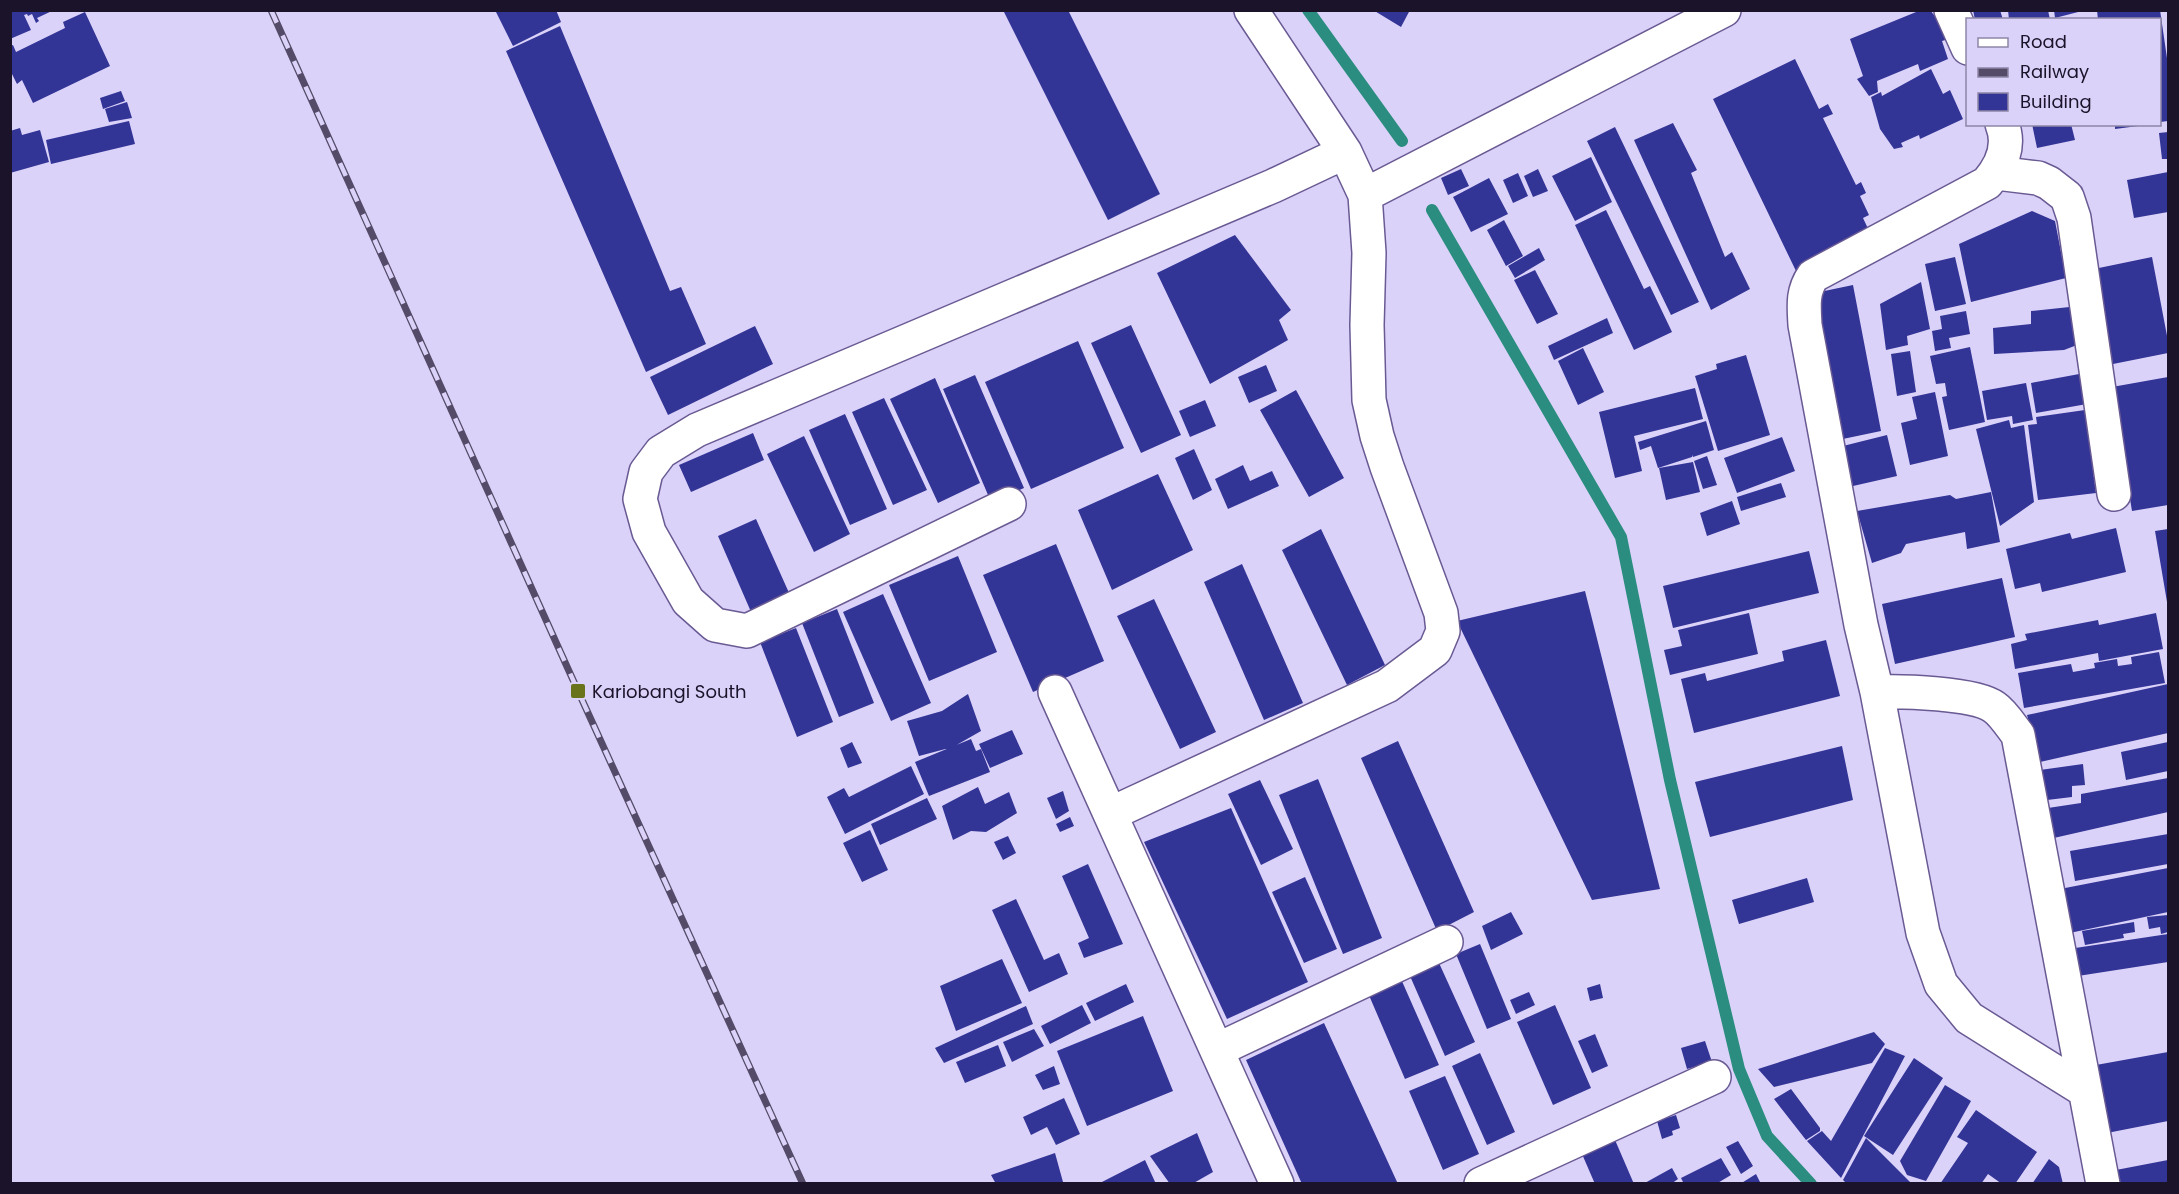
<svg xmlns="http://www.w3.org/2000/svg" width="2179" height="1194" font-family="Poppins,sans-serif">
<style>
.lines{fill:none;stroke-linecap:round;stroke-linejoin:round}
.stream{stroke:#2b8d7f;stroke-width:12}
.building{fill:#323496}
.minor-casing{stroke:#695a93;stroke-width:36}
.minor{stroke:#fff;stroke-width:33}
.rail-casing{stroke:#534b67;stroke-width:7}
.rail{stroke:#dbd2f9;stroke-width:4.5;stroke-dasharray:14;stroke-linecap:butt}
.poi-dot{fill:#69731c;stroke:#dbd2f9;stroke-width:2}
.labels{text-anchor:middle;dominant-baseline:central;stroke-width:6;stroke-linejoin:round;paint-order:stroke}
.poi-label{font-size:18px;fill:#1a132a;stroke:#dbd2f9;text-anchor:start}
</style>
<rect width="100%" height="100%" fill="#dbd2f9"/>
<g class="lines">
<path class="stream" d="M1308,10L1402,141
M1432,210L1621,537L1670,780L1739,1069L1767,1136L1811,1184"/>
</g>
<path class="building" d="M10,10H54L37,18L39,21L36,23L32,14L28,16L27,14L24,15L31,30L10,39Z
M495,10H556L561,22L513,46Z
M1003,10H1068L1160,194L1108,220Z
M1373,10H1410L1401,27Z
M1921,10H1930L1952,38L1942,41L1948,59L1920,71L1918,64L1877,81L1878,92L1869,96L1857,79L1863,76L1850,39Z
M1973,10H2000L2003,20H1975Z
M2008,10H2048L2050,20H2009Z
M2054,10H2082V11L2055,18Z
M2097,10H2160L2168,65V121L2160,122V20H2098Z
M85,12L110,66L33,103L22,80L17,84L10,70V46L13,45L16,52L65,28L63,22Z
M560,26L670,291L681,287L706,344L646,372L506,51Z
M1795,59L1819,109L1828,104L1833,114L1823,118L1856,185L1861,182L1866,193L1860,196L1869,215L1863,218L1871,235L1796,271L1713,99Z
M1931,69L1943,94L1950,90L1963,119L1920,139L1919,135L1901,143L1903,147L1894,149L1880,129L1871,97L1881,92L1882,96Z
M121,91L125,101L103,109L100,98Z
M127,102L132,118L109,122L105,109Z
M129,121L135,144L51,164L46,140Z
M1673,123L1697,170L1691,173L1725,257L1732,252L1750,289L1711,310L1634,140Z
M2032,124H2071L2075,140L2037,148Z
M2115,124H2137L2138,126L2115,129Z
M1615,127L1699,302L1671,315L1587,141Z
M20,128L22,135L40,130L49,162L10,173V131Z
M2168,132V159H2162L2159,133Z
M1591,157L1612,202L1575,221L1552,176Z
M1461,169L1469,186L1448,195L1441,178Z
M1538,169L1548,191L1533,197L1524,176Z
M2168,172V212L2134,218L2127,180Z
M1518,173L1528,196L1513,203L1503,180Z
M1489,178L1508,214L1471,232L1453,197Z
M1606,210L1644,289L1650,286L1672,332L1634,350L1575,225Z
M2032,211L2055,221L2066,278L1971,302L1959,244Z
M1504,220L1523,256L1506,266L1487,230Z
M1235,235L1291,310L1279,320L1288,340L1210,384L1157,273Z
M1539,248L1545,260L1515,278L1508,266Z
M1955,257L1966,304L1935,311L1925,264Z
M2152,257L2168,341V353L2113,364L2094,269Z
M1535,270L1558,314L1537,324L1514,280Z
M1921,282L1930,329L1907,336L1908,345L1886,350L1880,304Z
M1853,285L1881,431L1838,440L1810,294Z
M2079,306L2090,340L2064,350L1994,354L1993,328L2031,324V311Z
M1966,311L1970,334L1949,338L1951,348L1935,351L1932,331L1942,329L1940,316Z
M1607,318L1613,333L1554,360L1548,346Z
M1131,325L1181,435L1141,453L1091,343Z
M755,326L773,364L668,415L650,377Z
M1078,341L1124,448L1031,489L985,382Z
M1970,347L1985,422L1949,430L1942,397L1947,396L1945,383L1936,384L1930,356Z
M1583,348L1604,392L1578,405L1558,361Z
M1910,351L1916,392L1897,396L1891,354Z
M1746,355L1770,435L1718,451L1695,376L1717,369L1716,364Z
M1266,365L1277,391L1249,403L1238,377Z
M2090,372L2087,404L2036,413L2031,383Z
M975,375L1024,488L991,502L943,389Z
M2168,377V505L2132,511L2112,387Z
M935,378L980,483L938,503L890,399Z
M2026,383L2033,420L2013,424L2012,416L1987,420L1982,391Z
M1695,388L1703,419L1634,436L1642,471L1615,478L1599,412Z
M1296,390L1344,478L1309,497L1260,410Z
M1935,392L1948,456L1910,465L1901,423L1917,419L1912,397Z
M884,398L927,490L893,505L852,412Z
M1205,400L1216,426L1190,437L1179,411Z
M2085,410L2096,493L2038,500L2028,425L2037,424L2036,417Z
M845,414L887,509L850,525L809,430Z
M2009,420L2011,428L2024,425L2034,502L2000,526L1976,429Z
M1706,421L1714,450L1693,457L1692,455V457L1658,468L1651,446L1640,450L1638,442Z
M753,433L764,460L691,492L679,465Z
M1887,435L1897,476L1853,486L1843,446Z
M804,436L850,534L814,552L767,454Z
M1782,437L1795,471L1737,493L1724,458Z
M1194,449L1212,490L1193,500L1175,458Z
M1707,456L1717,485L1703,489L1694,461Z
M1693,462L1700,492L1666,500L1659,468Z
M1243,465L1250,481L1272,471L1279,486L1228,509L1215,479Z
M1158,474L1193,550L1112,590L1078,510Z
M1781,483L1786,497L1741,511L1737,497Z
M1991,492L2000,542L1967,549L1965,532L1906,544L1901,553L1872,563L1857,511L1950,495L1956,499Z
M1732,501L1740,524L1707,536L1700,513Z
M756,519L794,604L755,621L718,536Z
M2116,528L2126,572L2042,592L2040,583L2015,589L2006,549L2070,533L2072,539Z
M1321,529L1385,665L1347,685L1282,550Z
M2168,529V602H2167L2155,531Z
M1056,544L1104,661L1033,692L983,575Z
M1809,551L1819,593L1673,628L1663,586Z
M958,556L997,652L929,681L889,585Z
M1242,564L1303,703L1264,720L1204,582Z
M2002,578L2015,637L1895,664L1882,604Z
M1585,591L1660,889L1592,900L1457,621Z
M883,594L931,703L891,721L843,612Z
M1154,599L1216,732L1180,749L1117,616Z
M837,609L874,703L839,717L802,623Z
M1749,613L1758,654L1670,675L1664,650L1682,646L1678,630Z
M2156,613L2163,649L2099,661L2098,653L2015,669L2011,644L2027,640L2025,634L2098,620L2099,625Z
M796,628L833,722L797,737L760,642Z
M1826,640L1840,696L1694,733L1681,679L1705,673L1707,681L1784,661L1782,651Z
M2159,652L2165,683L2024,708L2018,673L2071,664L2073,672L2095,668L2094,663L2117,659L2118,666L2132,664L2131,657Z
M2168,684V733L2040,762L2027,715Z
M968,694L981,731L953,747L919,756L907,721L942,711Z
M1012,730L1023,754L990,768L979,744Z
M971,739L976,751L981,749L990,772L929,796L915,762Z
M1398,741L1474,912L1437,931L1361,758Z
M852,742L862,763L848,768L840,748Z
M2168,742V771L2126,780L2121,752Z
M1842,746L1853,800L1710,837L1695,782Z
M2083,764L2085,785L2072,786V797L2047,800L2040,770Z
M911,766L924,794L845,834L827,797L844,788L849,797Z
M2168,778V812L2045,840L2048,808L2081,803V794Z
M1318,779L1382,938L1343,954L1279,795Z
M1260,780L1293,849L1261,865L1228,794Z
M978,787L985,804L1009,792L1017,813L986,832L971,831L953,840L942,806Z
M1063,791L1069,811L1056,819L1047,798Z
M927,798L937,819L880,845L871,824Z
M1231,808L1308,982L1227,1019L1144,842Z
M1070,817L1074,826L1060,832L1056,824Z
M870,830L888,870L862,882L843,843Z
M2168,834V864L2075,881L2070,851Z
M1008,836L1016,853L1003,860L994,842Z
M1088,864L1123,944L1084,958L1078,943L1089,938L1062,876Z
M2168,868V912L2065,934L2060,889Z
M1305,877L1337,949L1304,963L1272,892Z
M1807,878L1814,902L1739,924L1732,900Z
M1016,899L1044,960L1059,953L1068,974L1029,992L992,910Z
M1511,912L1523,934L1491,950L1482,926Z
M2168,915V932L2161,934L2160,927L2149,929L2147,917Z
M2134,922L2135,932L2123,934L2124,938L2085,945L2082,931Z
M2168,934V962L2065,978L2062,950Z
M1480,944L1511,1019L1487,1029L1456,954Z
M1002,959L1022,1003L956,1031L940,986Z
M1439,963L1475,1042L1445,1056L1410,976Z
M1401,979L1439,1065L1405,1079L1368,993Z
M1126,984L1134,1002L1095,1021L1086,1003Z
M1600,984L1603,998L1590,1001L1587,988Z
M1529,992L1535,1005L1516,1014L1510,1000Z
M1082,1005L1091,1023L1050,1044L1041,1026Z
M1555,1005L1591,1088L1553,1105L1517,1022Z
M1026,1006L1033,1024L944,1063L935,1048Z
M1143,1016L1173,1091L1087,1126L1057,1051Z
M1324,1023L1398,1184H1302L1246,1060Z
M1034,1029L1044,1046L1012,1062L1003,1042Z
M1874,1032L1885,1044L1872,1063L1774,1087L1758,1069Z
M1595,1034L1608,1066L1592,1073L1578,1041Z
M1705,1041L1712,1062L1687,1069L1681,1048Z
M998,1045L1006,1066L965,1083L956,1062Z
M1885,1048L1905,1056L1841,1178L1807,1141L1822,1131L1831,1141Z
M2168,1052V1121L2107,1133L2096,1065Z
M1480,1053L1515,1132L1487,1145L1452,1066Z
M1914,1058L1943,1078L1893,1155L1864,1136Z
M1054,1066L1060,1084L1043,1090L1035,1075Z
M1445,1076L1479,1154L1443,1170L1409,1091Z
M1945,1085L1971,1101L1926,1181L1907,1175L1900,1161Z
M1791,1089L1820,1128V1131L1806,1140L1774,1099Z
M1064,1098L1080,1134L1056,1145L1047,1127L1031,1135L1023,1117Z
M1976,1110L2037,1152L2015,1184H2002L1988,1174L1981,1184H1940L1968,1143L1957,1137Z
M1676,1115L1680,1128L1672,1131L1673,1135L1662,1139L1657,1121Z
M1197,1133L1213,1172L1192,1184H1170L1150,1156Z
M1866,1138L1912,1184H1847L1843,1180Z
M1615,1140L1634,1184H1595L1582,1154Z
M1738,1141L1753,1166L1741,1174L1726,1147Z
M1055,1153L1063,1182L1060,1184H996L991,1175Z
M1721,1158L1731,1175L1716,1184H1684L1681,1178Z
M2049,1159L2059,1167L2063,1184H2032Z
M1145,1160L1156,1184H1098Z
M2168,1160V1184H2120L2116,1170Z
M1672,1168L1678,1179L1671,1184H1643Z
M1756,1174L1761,1184H1740Z"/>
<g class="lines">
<g class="minor-casing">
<path id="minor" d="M1951,10L1968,48
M2002,124C2011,146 2001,167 1987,183L1813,276C1802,292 1804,306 1805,325L1861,625L1877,692C1901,691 1975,693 1994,707C2003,713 2011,726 2018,735L2103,1184
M1996,173L2038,178L2049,183L2067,197L2074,218L2114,494
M1365,195L1724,10
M1009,504L747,631L715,625L688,601L649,532L640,499L646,472L661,452L697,430L1273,186L1345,152
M1055,692L1277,1184
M1877,692L1923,933L1941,984L1969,1018L2084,1090
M1110,814L1387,686L1435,650L1443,631L1441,613L1387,467L1377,436L1369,400L1367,325L1369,253L1365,195L1345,152L1251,10
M1217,1050L1446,942
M1481,1184L1714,1077"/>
</g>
<use href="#minor" class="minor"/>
<g class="rail-casing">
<path id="rail" d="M271,10L578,691L803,1184"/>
</g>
<use href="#rail" class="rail"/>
</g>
<rect class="poi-dot" x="570" y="683" width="16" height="16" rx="3"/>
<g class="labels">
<g class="poi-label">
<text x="592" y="691">Kariobangi South</text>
</g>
</g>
<rect width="2179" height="1194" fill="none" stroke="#1a132a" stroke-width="24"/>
<rect x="1966" y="18" width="195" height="108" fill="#dbd2f9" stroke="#8e86a6" stroke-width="1.5"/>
<rect x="1978" y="38" width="30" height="9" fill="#ffffff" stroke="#8e86a6" stroke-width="1.5"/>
<text x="2020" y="48" font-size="18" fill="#1a132a">Road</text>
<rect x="1978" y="68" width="30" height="9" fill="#534b67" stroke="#8e86a6" stroke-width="1.5"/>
<text x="2020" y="78" font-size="18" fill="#1a132a">Railway</text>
<rect x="1978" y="93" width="30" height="18" fill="#323496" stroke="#8e86a6" stroke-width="1.5"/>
<text x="2020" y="108" font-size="18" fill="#1a132a">Building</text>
</svg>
